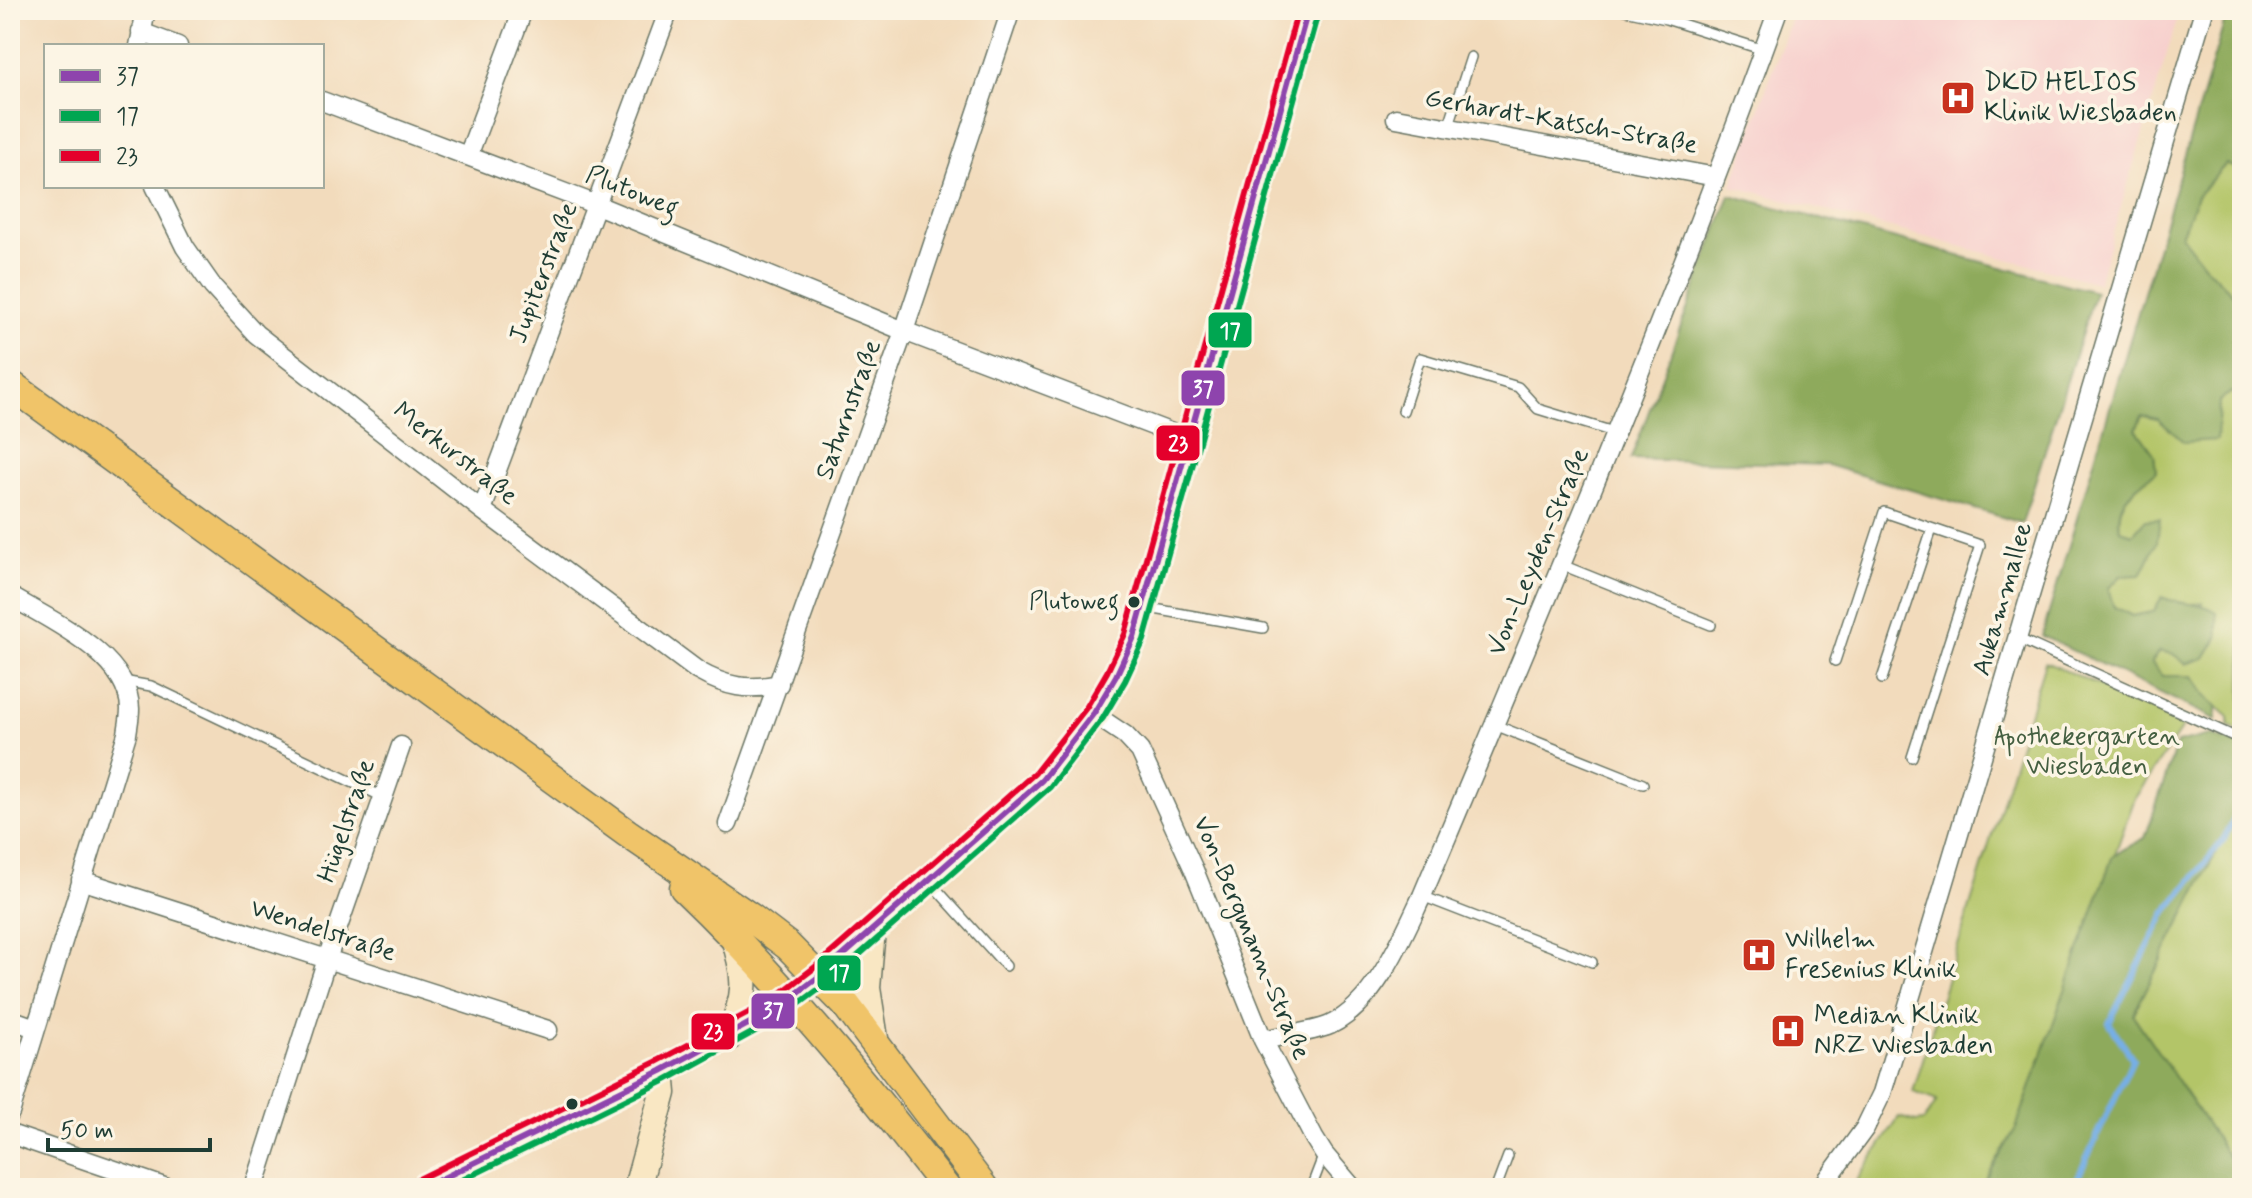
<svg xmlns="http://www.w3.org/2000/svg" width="2252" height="1198" font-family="Mynerve,sans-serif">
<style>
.built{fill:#f7d0cd}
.green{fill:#b3c568;stroke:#69814e;stroke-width:2}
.forest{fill:#8eaa5c;stroke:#567448;stroke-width:2}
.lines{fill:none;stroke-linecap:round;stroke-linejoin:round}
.stream{stroke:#76afe6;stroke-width:6}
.service-casing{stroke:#697464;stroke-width:12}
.minor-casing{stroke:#697464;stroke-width:21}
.secondary-casing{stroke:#697464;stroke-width:29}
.primary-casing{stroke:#697464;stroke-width:31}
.service{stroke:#fff;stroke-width:9}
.minor{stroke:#fff;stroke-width:18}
.secondary{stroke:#f9e7c3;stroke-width:26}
.primary{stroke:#f0c469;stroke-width:28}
.bus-1-casing{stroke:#fcf5e5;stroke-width:12}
.bus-2-casing{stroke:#fcf5e5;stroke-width:12}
.bus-3-casing{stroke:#fcf5e5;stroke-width:12}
.bus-1{stroke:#8e44ad;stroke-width:6}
.bus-2{stroke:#00a651;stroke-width:6}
.bus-3{stroke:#e4002b;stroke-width:6}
.bus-dot{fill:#1f3d34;stroke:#fcf5e5;stroke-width:3}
.labels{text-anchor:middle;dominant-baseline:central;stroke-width:7;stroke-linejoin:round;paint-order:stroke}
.bus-label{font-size:24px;fill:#1f3d34;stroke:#fcf5e5;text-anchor:end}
.poi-label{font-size:26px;fill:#1f3d34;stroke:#fcf5e5;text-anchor:start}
.street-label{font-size:26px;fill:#1f3d34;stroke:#fcf5e5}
.park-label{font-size:26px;fill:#445f41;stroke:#fcf5e5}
.line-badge{stroke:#fcf5e5;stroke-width:3}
.badge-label{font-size:22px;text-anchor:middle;font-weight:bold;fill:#fff}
</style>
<rect width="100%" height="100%" fill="#fcf5e5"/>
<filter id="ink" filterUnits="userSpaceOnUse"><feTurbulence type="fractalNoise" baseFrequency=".0125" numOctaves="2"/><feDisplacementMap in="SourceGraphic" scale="16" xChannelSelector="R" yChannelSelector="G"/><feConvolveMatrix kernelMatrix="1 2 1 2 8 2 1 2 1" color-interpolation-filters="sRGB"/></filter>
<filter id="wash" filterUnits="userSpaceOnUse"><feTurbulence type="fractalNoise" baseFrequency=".006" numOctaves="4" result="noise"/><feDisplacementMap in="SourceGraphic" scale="32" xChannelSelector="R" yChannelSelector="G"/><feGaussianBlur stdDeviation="1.8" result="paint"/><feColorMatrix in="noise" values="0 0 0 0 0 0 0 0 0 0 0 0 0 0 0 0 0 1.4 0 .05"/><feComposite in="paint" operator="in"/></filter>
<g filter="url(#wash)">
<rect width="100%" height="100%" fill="#f2dbbc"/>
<path class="built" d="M1794,10H2180L2098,283L1732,186Z"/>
<path class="green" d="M2226,164L2242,171V298L2238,299L2203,264L2181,235L2197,196Z
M2231,392L2242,397V732L2229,726V717L2207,698L2192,676H2163L2151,663L2159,651L2173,654L2186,663L2203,603L2179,605L2162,597L2153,612L2132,616L2114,607L2108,589L2121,576L2134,534L2120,530C2116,497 2133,491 2156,471L2154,454L2136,429L2142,416L2158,419L2184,442L2218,422L2219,402Z
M2045,662L2186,722L2135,798L2016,1129L1981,1188H1852L1899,1117L1916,1122L1924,1121L1937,1101L1913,1092Z
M2242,801V1177L2133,1015Z"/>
<path class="forest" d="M2228,10H2242V171L2226,164L2197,196L2181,235L2203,264L2238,299L2242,298V396L2231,392L2219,402L2217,440L2184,442L2158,419L2142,416L2136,429L2154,454L2156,471C2133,491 2115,497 2120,530L2133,534L2145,520L2160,519L2157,542L2141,575L2121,576L2108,589L2114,607L2132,616L2153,612L2162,597C2184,608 2197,599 2217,612L2218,636L2205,658L2186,664L2173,654L2160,651L2151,662L2163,676H2192L2207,698L2217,706V720L2042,636Z
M1730,195L2095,292L2022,523L1827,465L1631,459Z
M2210,735L2242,745V801L2133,1015L2242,1177V1188H1981L2016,1128L2113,855L2145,838L2177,743Z"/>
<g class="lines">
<path class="stream" d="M2073,1188L2133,1059L2109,1023L2166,912L2225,838L2242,803"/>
</g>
</g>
<g filter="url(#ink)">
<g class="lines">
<g class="service-casing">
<path id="service" d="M1625,10L1666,19L1764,50
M1448,128L1471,57
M1403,411L1420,358L1518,387L1538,409L1617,433
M1562,565L1711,625
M1143,607L1263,628
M2019,639L2242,740
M1835,661L1884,512L1980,545L1912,757
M1882,679L1932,529
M123,681L151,686L383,797
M1495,725L1643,784
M931,883L1006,966
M1422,896L1592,962
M1311,1188L1324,1154
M1496,1188L1508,1156"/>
</g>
<g class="minor-casing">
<path id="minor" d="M141,32L178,46
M139,46L146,10
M322,101L597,205L904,331L1190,440
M1396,118L1716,177
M468,156L523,10
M155,186L185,247L213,287L256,334L482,510L698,671C726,687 748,691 779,684
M482,510L669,10
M10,596C50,620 129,655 130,709C130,717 128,726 127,734L10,1113
M1095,715L1125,735L1140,751L1194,870L1263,1040L1314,1138L1324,1154L1353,1188
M728,824L904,331L1011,10
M81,880L548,1030
M10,1019L35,1028
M1263,1040C1284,1035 1310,1033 1330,1025C1375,1004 1402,938 1422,896C1546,603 1670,310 1778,10
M10,1134L167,1188
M254,1188L327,959L401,746
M1821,1188L1865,1128L1882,1093L2204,10"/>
</g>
<g class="secondary-casing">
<path id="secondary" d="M872,930L867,988L876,1045
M728,1038C747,996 748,978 733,935
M423,1188L661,1071L776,1009L820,976L1042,780C1081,737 1112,692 1134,637L1308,10
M637,1188L663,1093L661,1071"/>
</g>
<g class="primary-casing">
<path id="primary" d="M10,384L627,833L750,917L788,946L846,1005L984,1188
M684,888C780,980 865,1083 946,1188"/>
</g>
<use href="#service" class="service"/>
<use href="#minor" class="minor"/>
<use href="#secondary" class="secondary"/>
<use href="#primary" class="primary"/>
<g class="bus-1-casing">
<path id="bus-1" d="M423,1188L661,1071L776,1009L820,976L1042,780L1094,713L1116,676L1134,637L1308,10"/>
</g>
<g class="bus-2-casing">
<path id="bus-2" d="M446,1188L666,1080L781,1017L826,984L1050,787L1103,718L1125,681L1144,640L1318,13"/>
</g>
<g class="bus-3-casing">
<path id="bus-3" d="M419,1179L656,1062L771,1001L814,968L1035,773L1086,708L1107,672L1125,634L1298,10"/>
</g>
<use href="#bus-1" class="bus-1"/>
<use href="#bus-2" class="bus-2"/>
<use href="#bus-3" class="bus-3"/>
</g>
</g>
<defs>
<g id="hospital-square" transform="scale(1.8)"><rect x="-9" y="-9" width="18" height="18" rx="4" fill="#c8321e" stroke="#fcf5e5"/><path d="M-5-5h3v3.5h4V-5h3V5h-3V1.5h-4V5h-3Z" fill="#fff"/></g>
</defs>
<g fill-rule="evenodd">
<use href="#hospital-square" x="1958" y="98"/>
<use href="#hospital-square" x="1759" y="955"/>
<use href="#hospital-square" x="1788" y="1031"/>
</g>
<g class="bus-dot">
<circle cx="1134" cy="602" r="7"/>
<circle cx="572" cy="1104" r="7"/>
</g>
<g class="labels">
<g class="bus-label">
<text x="1119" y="602">Plutoweg</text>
</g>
<g class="poi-label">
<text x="1984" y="83">DKD HELIOS<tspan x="1984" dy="30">Klinik Wiesbaden</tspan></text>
<text x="1785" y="940">Wilhelm<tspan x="1785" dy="30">Fresenius Klinik</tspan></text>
<text x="1814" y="1016">Median Klinik<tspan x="1814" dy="30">NRZ Wiesbaden</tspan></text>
</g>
<g class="street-label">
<text transform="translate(1561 122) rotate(10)">Gerhardt-Katsch-Straße</text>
<text transform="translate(632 192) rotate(22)">Plutoweg</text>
<text transform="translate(544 273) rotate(-69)">Jupiterstraße</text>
<text transform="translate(849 410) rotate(-70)">Saturnstraße</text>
<text transform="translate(455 454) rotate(38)">Merkurstraße</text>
<text transform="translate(1539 552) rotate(-67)">Von-Leyden-Straße</text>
<text transform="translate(2003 599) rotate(-74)">Aukammallee</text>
<text transform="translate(347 821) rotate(-71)">Hügelstraße</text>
<text transform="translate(323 931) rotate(18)">Wendelstraße</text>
<text transform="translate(1251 938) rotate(67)">Von-Bergmann-Straße</text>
</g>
<g class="park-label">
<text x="2087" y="737">Apothekergarten<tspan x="2087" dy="30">Wiesbaden</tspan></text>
</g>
</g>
<g class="line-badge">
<rect x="1207" y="311" width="46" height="38" rx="8" fill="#00a651"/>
<rect x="1180" y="369" width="46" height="38" rx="8" fill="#8e44ad"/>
<rect x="1155" y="424" width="46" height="38" rx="8" fill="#e4002b"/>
<rect x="816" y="954" width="46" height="38" rx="8" fill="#00a651"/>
<rect x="750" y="992" width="46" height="38" rx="8" fill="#8e44ad"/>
<rect x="690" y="1012" width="46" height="39" rx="8" fill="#e4002b"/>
</g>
<g class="badge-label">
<text x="1230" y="338">17</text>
<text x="1203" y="396">37</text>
<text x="1178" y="451">23</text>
<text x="839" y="980">17</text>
<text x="773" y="1018">37</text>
<text x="713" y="1039">23</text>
</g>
<rect width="2252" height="1198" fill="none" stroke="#fcf5e5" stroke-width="40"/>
<rect x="44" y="44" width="280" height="144" fill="#fcf5e5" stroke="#a4ab9e" stroke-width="2"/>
<rect x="60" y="70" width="40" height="12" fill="#8e44ad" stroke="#a4ab9e" stroke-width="2"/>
<text x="116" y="84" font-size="24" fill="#1f3d34">37</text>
<rect x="60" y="110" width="40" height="12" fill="#00a651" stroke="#a4ab9e" stroke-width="2"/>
<text x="116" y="124" font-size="24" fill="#1f3d34">17</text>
<rect x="60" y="150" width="40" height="12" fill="#e4002b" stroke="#a4ab9e" stroke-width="2"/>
<text x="116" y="164" font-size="24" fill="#1f3d34">23</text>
<path d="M48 1138v12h162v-12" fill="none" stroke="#1f3d34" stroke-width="4"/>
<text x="60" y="1138" font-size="24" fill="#1f3d34" stroke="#fcf5e5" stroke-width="6" paint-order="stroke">50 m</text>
</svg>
